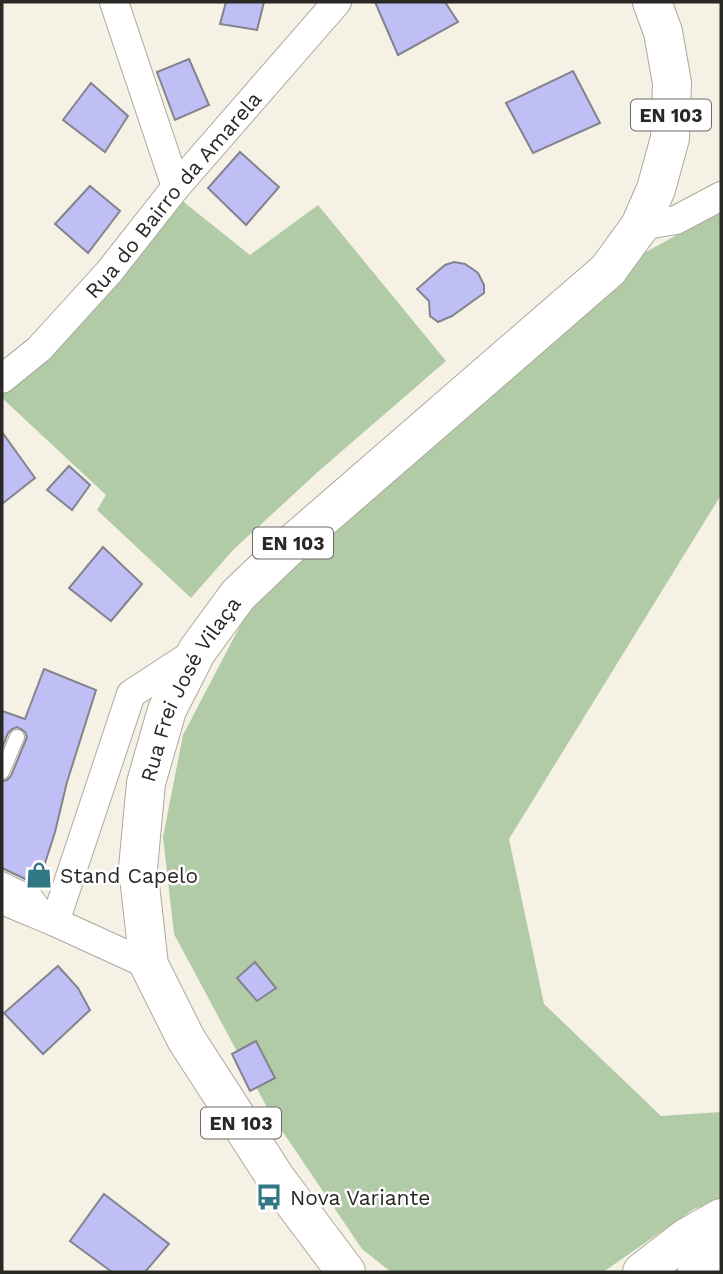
<svg xmlns="http://www.w3.org/2000/svg" width="723" height="1274" font-family="'Work Sans',sans-serif">
<style>
.green{fill:#b2cba7}
.building{fill:#bfbff5;stroke:#83838e;stroke-width:2}
.lines{fill:none;stroke-linecap:round;stroke-linejoin:round}
.lane-casing{stroke:#ada89d;stroke-width:16}
.street-casing{stroke:#ada89d;stroke-width:30}
.primary-casing{stroke:#ada89d;stroke-width:40}
.highway-casing{stroke:#ada89d;stroke-width:40}
.lane{stroke:#fff;stroke-width:14}
.street{stroke:#fff;stroke-width:28}
.primary{stroke:#fff;stroke-width:38}
.highway{stroke:#fff;stroke-width:38}
.labels{text-anchor:middle;dominant-baseline:central;stroke-width:5;stroke-linejoin:round;paint-order:stroke}
.shield{fill:#fff;stroke:#6a6866;stroke-width:2}
.shield-label{font-size:19px;font-weight:bold;fill:#2a2824}
.street-label{font-size:21px;fill:#2a2824;stroke:#fff}
.poi-label{font-size:21px;fill:#2a2824;stroke:#fff;text-anchor:start}
</style>
<rect width="100%" height="100%" fill="#f6f1e5"/>
<path class="green" d="M175,195L250,255L318,205L446,361L320,470L233,550L191,598L97,510L106,495L2,398V389Z
M721,211V495L509,839L544,1004L661,1116L721,1112V1200L694,1209L603,1272H391L362,1249L270,1113L174,934L163,837L183,735L252,603L644,253Z"/>
<path class="building" d="M226,2H264L257,30L220,24Z
M375,2H445L458,22L398,55Z
M189,59L209,105L175,120L157,72Z
M573,71L600,123L533,153L506,103Z
M91,83L128,116L105,152L63,120Z
M240,152L279,187L246,225L208,188Z
M90,186L120,211L88,253L55,224Z
M454,262L465,264L478,273L484,285V293L452,316L438,322L430,316L429,301L417,289L445,265Z
M2,432L35,478L2,504Z
M69,466L90,485L72,510L47,490Z
M103,547L142,584L111,621L69,588Z
M44,669L96,690L67,782L55,832L38,885L2,868V781L7,780L11,776L27,737L25,732L21,729L17,727L12,729L8,733L2,748V711L25,719Z
M255,962L276,988L257,1001L237,978Z
M58,966L78,988L90,1010L43,1054L4,1013Z
M256,1041L275,1078L250,1091L232,1054Z
M104,1194L169,1244L145,1272H112L70,1241Z"/>
<g class="lines">
<g class="lane-casing">
<path id="lane" d="M2,772L17,737
M2,879L35,895L50,915"/>
</g>
<g class="street-casing">
<g id="street">
<path d="M114,2L176,187"/>
<path d="M640,226L676,220L721,196"/>
<path id="s1" d="M2,379L39,349L109,272L176,187L337,2"/>
<path d="M2,900L55,922L149,965"/>
<path d="M55,922L131,694L197,651"/>
</g>
</g>
<g class="primary-casing">
<g id="primary">
<path id="s2" d="M346,1272L277,1180L186,1039L149,965L138,868L146,783L167,710L197,651L238,595L284,551L608,270L640,226L656,189L670,138L672,83L663,32L652,2"/>
</g>
</g>
<g class="highway-casing">
<path id="highway" d="M642,1272L686,1238L721,1218
M697,1272L721,1256"/>
</g>
<use href="#lane" class="lane"/>
<use href="#street" class="street"/>
<use href="#primary" class="primary"/>
<use href="#highway" class="highway"/>
</g>
<defs>
<g id="shop-bare" transform="scale(2.1)"><path d="M-5-2.5h2.3a2.7 3.5 0 0 1 5.4 0H5L5.5 6h-11ZM-1.5-2.5h3a1.5 2.3 0 0 0-3 0Z" fill="#317784" stroke="#fff" stroke-width="2.5" paint-order="stroke"/></g>
<g id="bus-bare" transform="scale(2.1)"><path d="M-5-6H5V4H4V6H2V4H-2V6H-4V4H-5ZM-3.5-4V0h7V-4ZM-3.5 1.2v1.5H-2V1.2ZM2 1.2v1.5H3.5V1.2Z" fill="#317784" stroke="#fff" stroke-width="2.5" paint-order="stroke"/></g>
</defs>
<g fill-rule="evenodd">
<use href="#shop-bare" x="39" y="875"/>
<use href="#bus-bare" x="269" y="1197"/>
</g>
<g class="labels">
<g class="shield">
<rect x="631" y="99.5" width="80" height="31" rx="5"/>
<rect x="253" y="527.5" width="80" height="31" rx="5"/>
<rect x="201" y="1107.5" width="80" height="31" rx="5"/>
</g>
<g class="shield-label">
<text x="671" y="115">EN 103</text>
<text x="293" y="543">EN 103</text>
<text x="241" y="1123">EN 103</text>
</g>
<g class="street-label">
<text stroke="none"><textPath href="#s1" startOffset="252">Rua do Bairro da Amarela</textPath></text>
<text stroke="none"><textPath href="#s2" startOffset="653">Rua Frei José Vilaça</textPath></text>
</g>
<g class="poi-label">
<text x="60" y="875">Stand Capelo</text>
<text x="290" y="1197">Nova Variante</text>
</g>
</g>
<rect width="723" height="1274" fill="none" stroke="#2a2824" stroke-width="7"/>
</svg>
